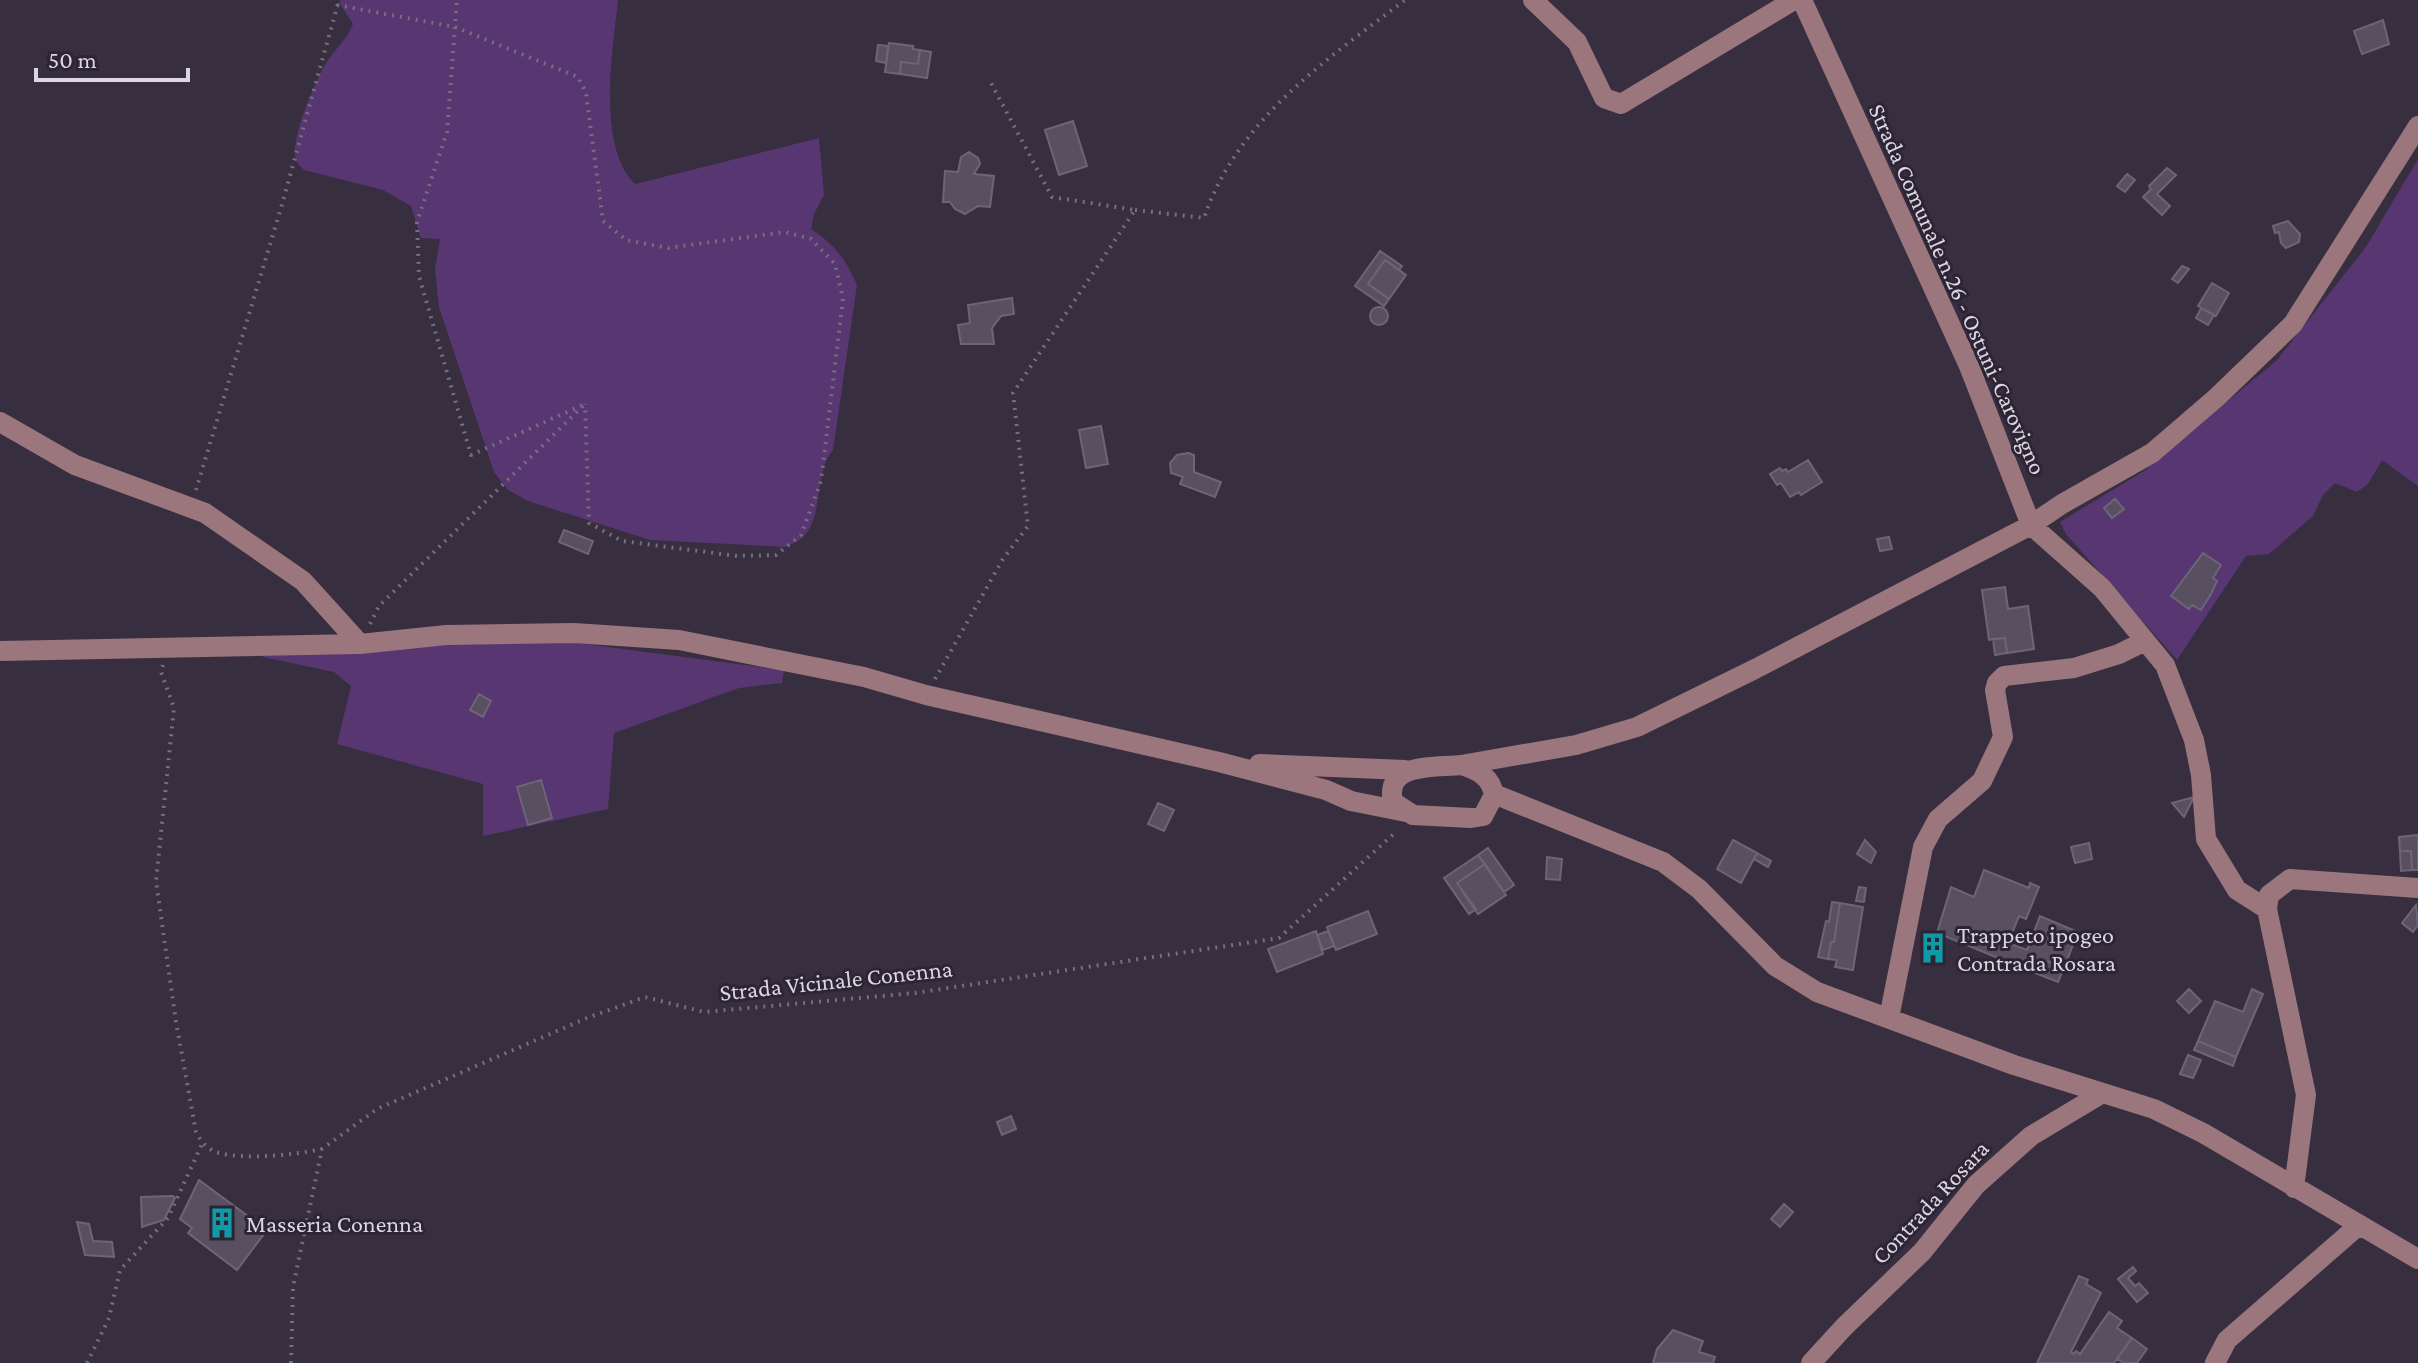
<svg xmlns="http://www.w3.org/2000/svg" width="2418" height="1363" font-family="'Crimson Pro',serif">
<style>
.green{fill:#573672}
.building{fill:#585061;stroke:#6d6477;stroke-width:2}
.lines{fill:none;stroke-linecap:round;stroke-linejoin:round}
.path{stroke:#766f7d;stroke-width:4;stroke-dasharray:2 6;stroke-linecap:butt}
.minor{stroke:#9b767d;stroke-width:20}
.labels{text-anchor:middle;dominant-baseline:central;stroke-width:6;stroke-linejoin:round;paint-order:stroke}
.street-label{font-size:24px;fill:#dbd7e1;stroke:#2d2535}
.poi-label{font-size:24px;fill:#dbd7e1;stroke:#2d2535;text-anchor:start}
</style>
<rect width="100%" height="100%" fill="#372f3f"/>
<path class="green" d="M340,0H618C613,50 596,145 635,184L819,138L824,195L814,214L811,229C836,246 845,258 857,285L833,450C813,474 825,514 803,537C799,541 791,544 786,547L650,540L528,501L508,490L494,472L439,307L435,269L440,239L421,238L411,206L383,190L304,170C301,167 297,164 296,160C289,142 315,82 325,65C333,50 347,41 353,24L340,4Z
M2418,159V486L2382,460L2368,484L2357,492L2335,483L2323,495L2313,516L2269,554L2246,556L2177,660L2066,534L2060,522L2144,471L2277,360L2366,247Z
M562,641L784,670L782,683L739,688L614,733L608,809L483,836V784L337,744L351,686L334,672L263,657L262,648Z"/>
<path class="building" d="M2383,20L2389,44L2362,54L2354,31Z
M889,43L913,46V49L920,50L918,64L901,62L900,74L885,72Z
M878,45L888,46L886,63L876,61Z
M920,50L931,52L927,78L900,74L901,62L918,64Z
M1073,121L1087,166L1059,175L1045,130Z
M969,152L978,158L980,164L974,174L994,176L990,207L978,206L965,214L955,209L950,202H943L945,171L958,172L961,157Z
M2167,168L2176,175L2157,194L2170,206L2162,215L2143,197L2151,189L2149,186Z
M2127,174L2135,180L2125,192L2117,186Z
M2288,221L2300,234L2299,242L2286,248L2281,243L2279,232L2275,233L2273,226Z
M1380,251L1402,266L1399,270L1385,260L1368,284L1389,299L1384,306L1355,286Z
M1385,260L1406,275L1389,299L1368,284Z
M2182,266L2189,269L2178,283L2172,279Z
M2212,283L2229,293L2216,316L2198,306Z
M1012,298L1014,314L1001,316L992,328L994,344H961L958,325L970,323L968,305Z
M1370 316a9 9 0 1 1 18 0a9 9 0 1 1-18 0Z
M2201,308L2214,315L2208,325L2196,318Z
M1101,426L1108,464L1086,468L1079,430Z
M1188,453L1194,455V472L1221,482L1215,497L1180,484L1183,477L1171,473L1170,463L1177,455Z
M1808,460L1822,482L1801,495L1799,492L1790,497L1781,483L1777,485L1770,474L1780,468L1782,471L1786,469L1788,472Z
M2115,499L2124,509L2112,518L2104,508Z
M564,530L593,541L588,554L559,542Z
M1889,537L1892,549L1880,551L1877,539Z
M2203,553L2221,565L2213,578L2217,581L2211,594L2201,610L2192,605L2189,609L2171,596Z
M2005,587L2008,609L2028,606L2034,649L2007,653L2005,638L1989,640L1982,590Z
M2005,638L2007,653L1995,655L1993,639Z
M479,694L491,701L483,717L470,710Z
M541,780L552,818L528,825L517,787Z
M2194,797L2184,817L2172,803Z
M1158,803L1174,810L1164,831L1148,824Z
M2418,835V870H2412L2411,851H2400L2399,837Z
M1733,840L1757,853L1741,883L1717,869Z
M1865,840L1876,852L1871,863L1857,854Z
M2089,843L2092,859L2075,863L2071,847Z
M1488,848L1514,885L1504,892L1478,855Z
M2400,851H2411L2412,870L2401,871Z
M1757,853L1771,861L1768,867L1754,859Z
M1478,855L1485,864L1457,883L1476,909L1469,914L1444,878Z
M1547,857L1562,859L1560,880L1546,879Z
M1485,864L1506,895L1478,914L1457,883Z
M1984,870L2029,888L2030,883L2039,887L2026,919L2019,916L2008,943L2027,950L2040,916L2078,932L2064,968L2041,959L2035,973L1937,933L1951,887L1974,897Z
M1859,887L1866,888L1864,902L1856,901Z
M1832,902L1840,903L1834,942H1831L1828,959L1818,957L1826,921L1829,922Z
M1840,903L1863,907L1853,970L1835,967L1837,960L1828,959L1831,942H1834Z
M2416,905L2418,925L2413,932L2402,923Z
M1368,911L1377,934L1336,950L1327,927Z
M1316,931L1323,954L1277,972L1268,949Z
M1328,931L1334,946L1323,950L1317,935Z
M1929,941L1940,944V959L1925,953Z
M2041,959L2064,968L2058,982L2035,973Z
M2189,989L2201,1001L2189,1013L2177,1001Z
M2252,989L2263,994L2236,1057L2198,1041L2215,1001L2243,1012Z
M2198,1041L2236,1057L2233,1066L2194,1050Z
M2188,1055L2201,1060L2193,1078L2180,1074Z
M1011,1116L1016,1129L1002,1135L997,1122Z
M199,1180L267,1230L237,1270L188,1233L192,1228L180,1219Z
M173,1196L175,1198L164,1220L142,1227L141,1197Z
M1784,1204L1793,1212L1780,1227L1771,1219Z
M77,1222L89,1224L93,1241L112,1242L114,1257L85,1255Z
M2133,1267L2136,1271L2128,1278L2135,1286L2139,1283L2148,1293L2137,1302L2118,1279Z
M2079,1276L2088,1280L2086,1284L2101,1293L2071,1352L2074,1354L2076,1351L2080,1354L2109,1312L2122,1321L2117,1328L2132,1338L2114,1363H2037Z
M1673,1330L1703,1341L1699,1352L1715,1357L1713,1363H1653L1657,1349Z
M2132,1338L2147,1349L2137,1363H2124L2117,1359Z"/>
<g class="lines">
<path class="path" d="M337,5L455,27L578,77L586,93L603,221L626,240L668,248L785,232L811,239L835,264L843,299L821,481L801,535L776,555L737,556L622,541L589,523L585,404
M1135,210L1204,218C1237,120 1326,60 1405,0
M196,490L281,208L339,0
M370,624L379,606L585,404L471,455L419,276L417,222L447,132L457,0
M163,665L161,672L174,708L156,881L176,1022L196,1132C201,1142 208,1150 219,1153C247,1160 294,1155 322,1149
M935,679L1003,559L1028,526L1013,393L1135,210L1052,197L991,83
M87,1363L109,1318L120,1270L168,1218L202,1144
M291,1363L293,1287L322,1149L377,1109L587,1018L645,997L704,1012L915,993L1279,938L1397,831"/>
<path class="minor" d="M1533,0L1577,42L1604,98L1621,104L1794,0
M1802,0L1969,366L2031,525L2102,588L2165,665L2194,740L2201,775L2206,839L2237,890L2267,909L2306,1095L2294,1188
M0,422L75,465L205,513L303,581L360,644
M0,651L360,644L446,635L574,633L679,640L864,677L926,695L1219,762L1326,790L1351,801L1406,812
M1259,764L1405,770
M1461,765L1576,745L1637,727L1755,669L2031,525L2062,504L2152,453L2216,398L2293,324L2418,126
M1461,765C1478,770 1491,777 1494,795L1483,816L1471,818L1413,815L1393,802C1384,762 1435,768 1461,765Z
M1494,794L1663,862L1699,889L1775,966L1817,992L2014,1065L2154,1109L2203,1133L2418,1259
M2267,909L2269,895L2290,879L2418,888
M1889,1018L1923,847L1938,819L1982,781L2003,737L1995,690L1997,683L2004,676L2074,668L2119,654L2145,641
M1811,1363L1844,1327L1922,1252L1976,1185L2031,1136L2101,1094
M2215,1363L2227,1340L2358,1226"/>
</g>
<defs>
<g id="building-bare" transform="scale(2.4)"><path d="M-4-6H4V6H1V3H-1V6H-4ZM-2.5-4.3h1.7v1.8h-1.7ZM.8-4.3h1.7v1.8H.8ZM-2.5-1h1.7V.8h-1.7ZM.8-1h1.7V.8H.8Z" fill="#0f9aa8" stroke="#2d2535" stroke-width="2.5" paint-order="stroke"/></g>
</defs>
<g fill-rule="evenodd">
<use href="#building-bare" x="1933" y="948"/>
<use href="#building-bare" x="222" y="1223"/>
</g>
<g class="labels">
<g class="street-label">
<text transform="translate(1958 289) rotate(66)">Strada Comunale n.26 - Ostuni-Carovigno</text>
<text transform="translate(836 980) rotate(-6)">Strada Vicinale Conenna</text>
<text transform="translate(1930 1202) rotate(-47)">Contrada Rosara</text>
</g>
<g class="poi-label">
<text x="1957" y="934">Trappeto ipogeo<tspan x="1957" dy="28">Contrada Rosara</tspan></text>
<text x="246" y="1223">Masseria Conenna</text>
</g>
</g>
<path d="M36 68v12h152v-12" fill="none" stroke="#dbd7e1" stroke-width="4"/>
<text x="48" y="68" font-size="24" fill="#dbd7e1" stroke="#2d2535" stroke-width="6" paint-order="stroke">50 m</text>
</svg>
